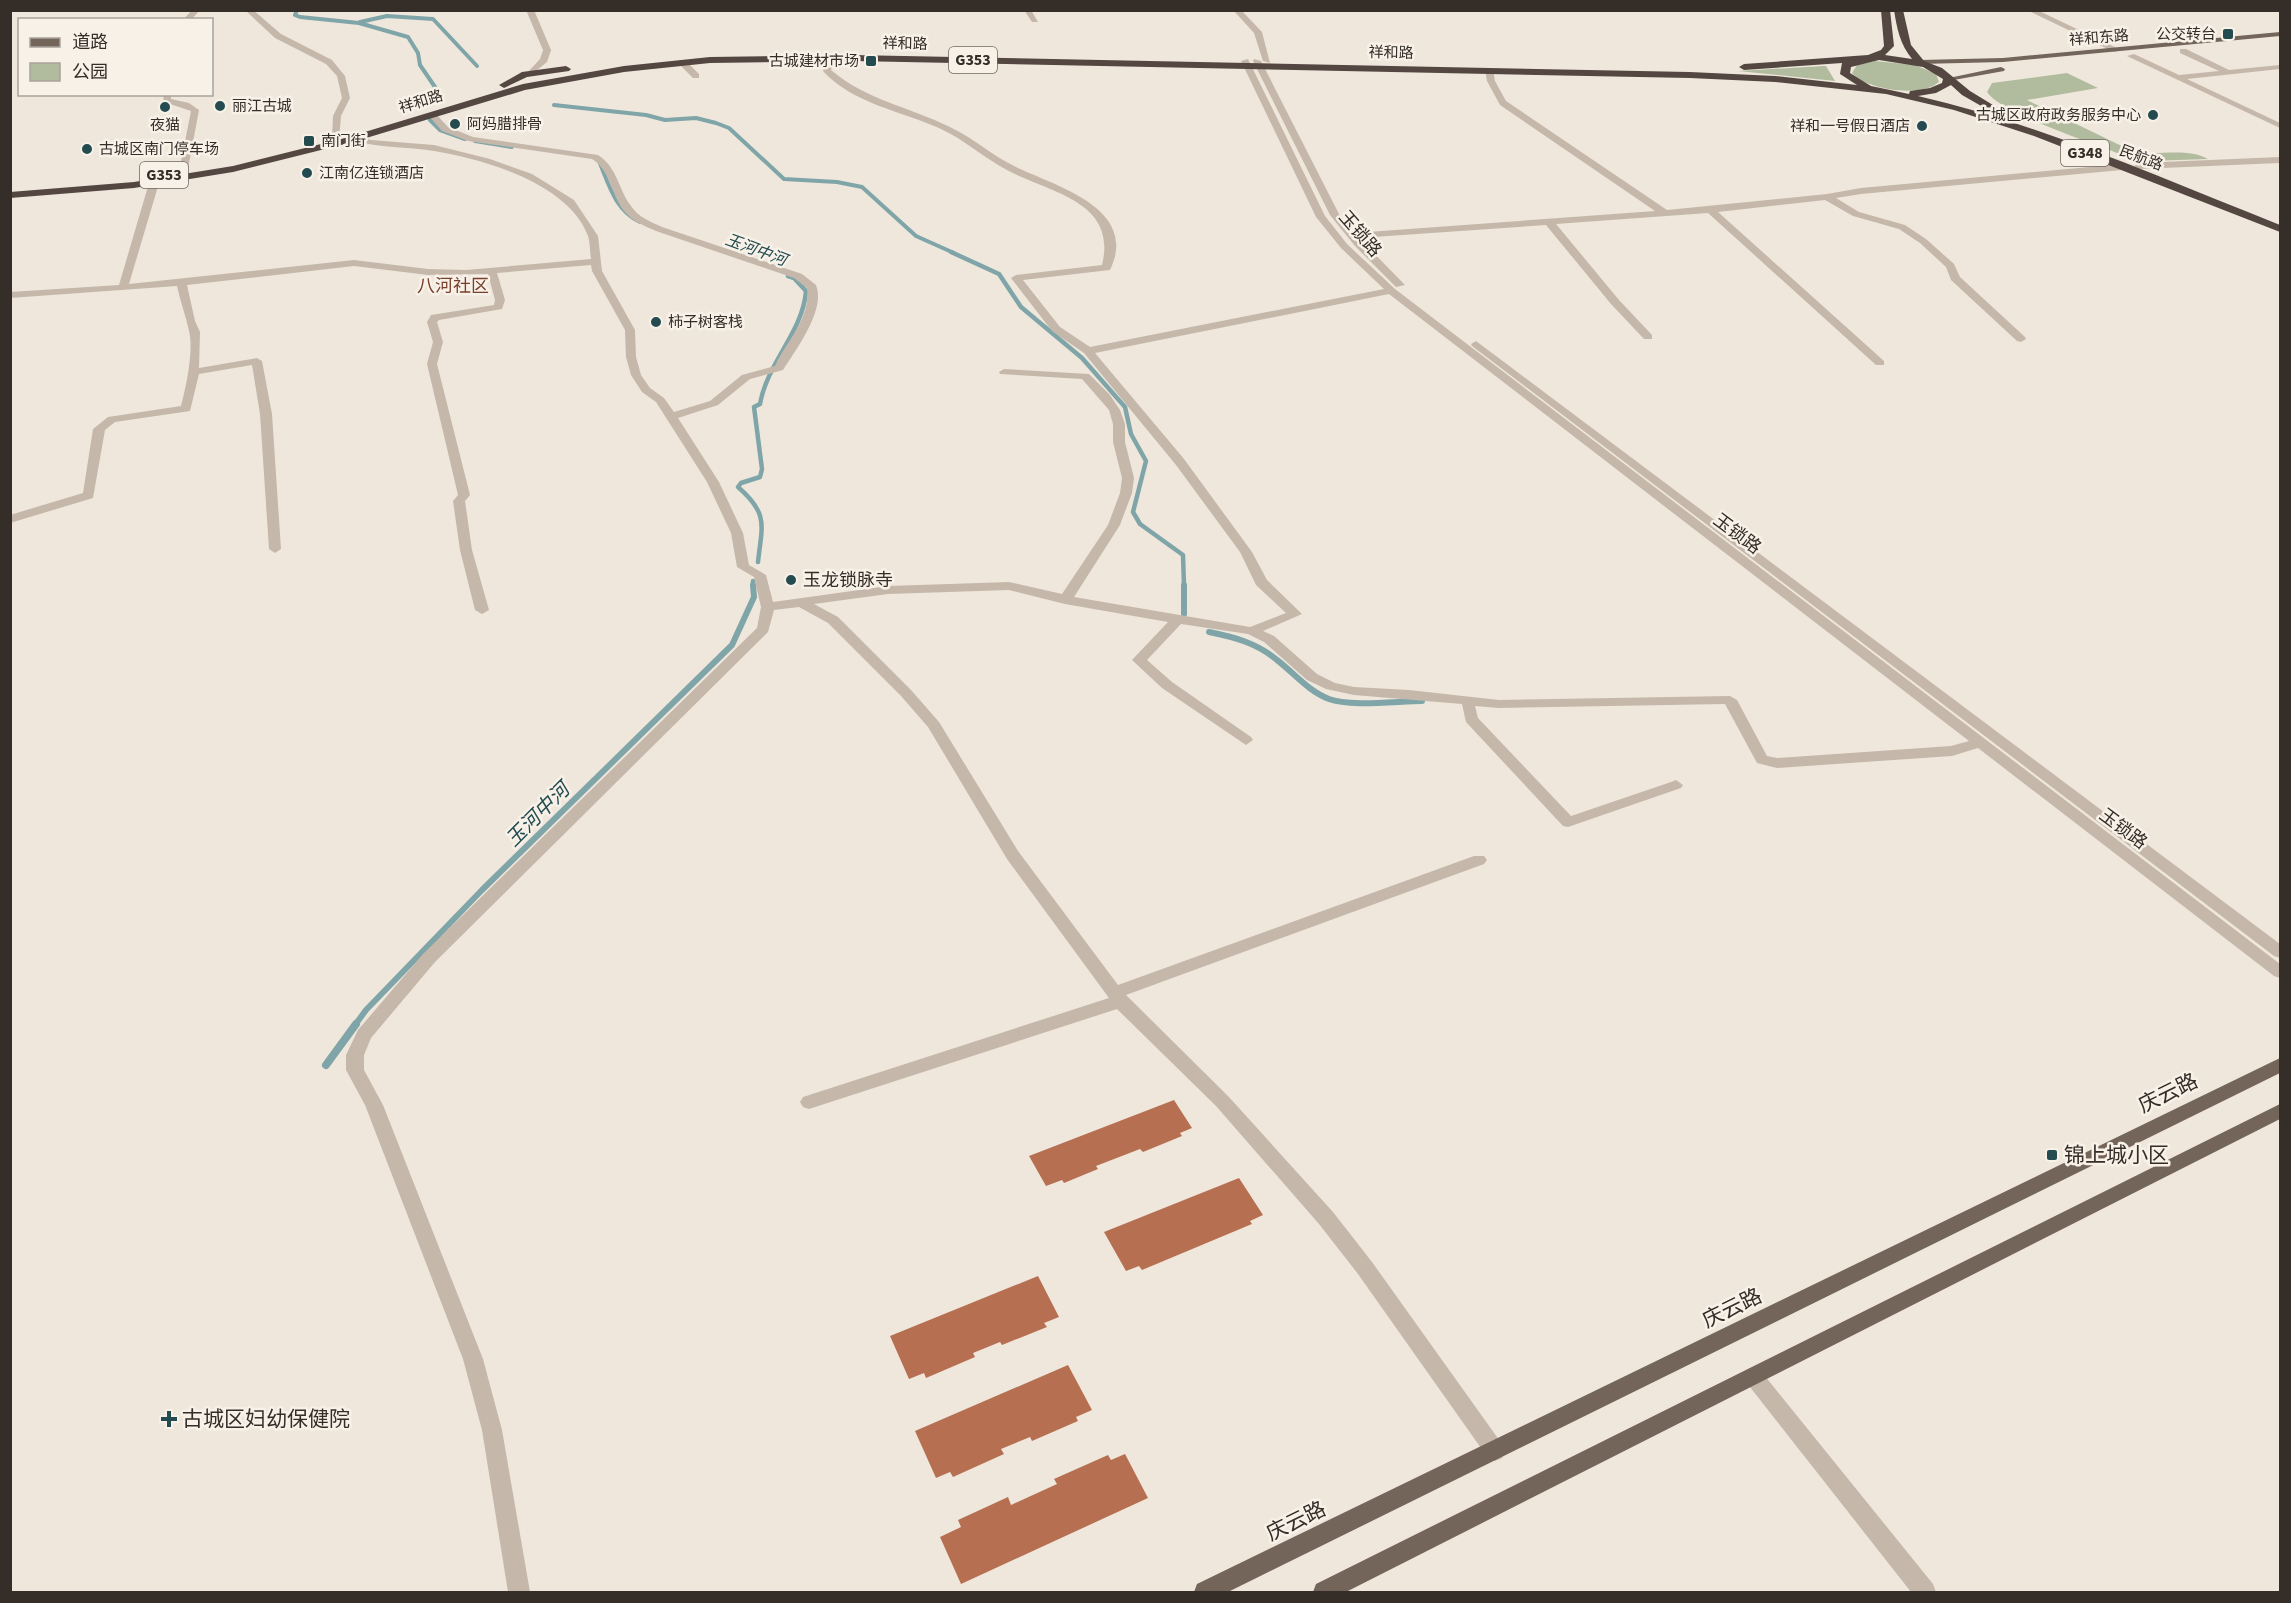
<svg xmlns="http://www.w3.org/2000/svg" width="2291" height="1603" font-family="'Source Sans 3','Noto Sans SC',sans-serif">
<style>
.green{fill:#b1bc9e}
.lines{fill:none;stroke-linecap:round;stroke-linejoin:round}
.stream-far3{stroke:#7fa5a8;stroke-width:4}
.stream-far2{stroke:#7fa5a8;stroke-width:4.5}
.stream-far1{stroke:#7fa5a8;stroke-width:6}
.stream{stroke:#7fa5a8;stroke-width:8}
.building{fill:#b76f52}
.minor{fill:#c5b8aa;fill-rule:evenodd}
.major{fill:#74655b;fill-rule:evenodd}
.highway{fill:#544741;fill-rule:evenodd}
.poi-dot{fill:#234b50;stroke:#f7f1e8;stroke-width:2}
.labels{text-anchor:middle;dominant-baseline:central;stroke-width:5;stroke-linejoin:round;paint-order:stroke}
.far-poi-label{font-size:15px;fill:#342d28;stroke:#f7f1e8;text-anchor:start}
.far-street-label{font-size:15px;fill:#342d28;stroke:#f7f1e8}
.shield{fill:#f7f1e8;stroke:#6e6862;stroke-width:1.5}
.shield-label{font-size:16px;font-weight:bold;fill:#342d28}
.far-water-label{font-size:16px;font-style:italic;fill:#234b50;stroke:#f7f1e8}
.street-label{font-size:18px;fill:#342d28;stroke:#f7f1e8}
.far-quarter-label{font-size:18px;fill:#79412b;stroke:#f7f1e8}
.poi-label{font-size:18px;fill:#342d28;stroke:#f7f1e8;text-anchor:start}
.water-label{font-size:20px;font-style:italic;fill:#234b50;stroke:#f7f1e8}
.near-street-label{font-size:21px;fill:#342d28;stroke:#f7f1e8}
.near-poi-label{font-size:21px;fill:#342d28;stroke:#f7f1e8;text-anchor:start}
</style>
<rect width="100%" height="100%" fill="#efe7dc"/>
<path class="green" d="M1875,61L1915,65L1936,74L1939,82C1921,98 1867,90 1852,73L1857,65Z
M1823,66H1826L1835,81L1738,71Z
M2067,73L2098,88L2027,100L2134,152C2158,156 2187,147 2208,159L2147,161L2133,159C2104,147 2001,114 1987,92L1992,83Z"/>
<g class="lines">
<path class="stream-far3" d="M297,10L295,15L300,17L359,23L408,37L418,53L420,65L435,87L430,100
M360,22L387,16L433,19L477,66
M554,105L646,115L665,120L696,118L716,123L729,128L784,179L837,182L862,187L916,236L954,253
M430,120L440,130L465,139
M475,141L512,147
M599,161C609,185 615,210 640,222"/>
<path class="stream-far2" d="M951,252L999,274L1021,307L1082,358L1125,407L1131,434L1146,461L1133,512L1140,524L1183,555L1184,586
M758,562C762,525 769,514 738,487L741,483L760,477L762,469L754,407L760,404C767,363 803,332 806,291L794,278L788,276
M753,581V586"/>
<path class="stream-far1" d="M1184,585V614
M1209,632C1234,637 1257,643 1277,660C1294,673 1308,691 1329,699C1349,707 1399,701 1422,701
M355,1025L366,1010L482,890L732,645L754,597L753,585"/>
<path class="stream" d="M326,1065L356,1024"/>
</g>
<path class="building" d="M1174,1100L1192,1128L1180,1133L1182,1136L1143,1152L1140,1149L1096,1166L1098,1169L1064,1183L1062,1180L1046,1186L1029,1156Z
M1239,1178L1263,1215L1250,1221L1252,1224L1142,1270L1139,1266L1126,1271L1104,1232Z
M1038,1276L1059,1317L1044,1323L1047,1327L1002,1345L1000,1342L973,1353L975,1357L926,1378L924,1373L909,1379L890,1336Z
M1068,1365L1092,1410L1076,1417L1078,1421L1032,1441L1030,1437L1001,1449L1004,1454L953,1477L950,1472L936,1478L915,1431Z
M1125,1454L1148,1498L961,1584L940,1537L961,1527L958,1520L1008,1497L1011,1505L1057,1484L1054,1479L1108,1455L1111,1460Z"/>
<g class="lines">
<path class="minor" d="M192,10H200L191,20H183Z
M245,10H253L281,34L332,60L345,76L350,98L341,116L339,140L332,138L333,116L342,98L337,76L326,64L275,38Z
M526,10H534L551,50L547,62L532,74L528,72L540,59L543,50Z
M1024,10H1031L1038,22H1032Z
M1233,10H1241L1262,32L1270,63L1263,61L1254,33Z
M2027,10H2037L2121,50L2114,52Z
M2180,49H2186L2229,70L2280,65V69L2187,79L2280,123V128L2127,56L2134,54L2179,75L2219,71L2180,53Z
M831,56L835,58L831,70C866,100 910,107 950,127C973,138 993,156 1016,167C1055,186 1140,208 1110,270L1023,280L1060,327L1090,347L1384,289L1341,248L1316,217L1241,61L1248,59L1325,216L1347,244L1395,289L2280,964V978L2274,976L1978,748L1952,756L1777,768L1757,763L1725,704L1499,708L1475,706L1478,718L1571,816L1671,782L1676,780L1683,785L1681,788L1568,827L1563,826L1466,722L1462,704L1354,695L1326,689L1307,680L1264,642L1248,634L1181,624L1147,660L1172,682L1251,737L1253,740L1246,745L1162,688L1132,660L1168,622L1065,604L1009,590L888,594L814,604L838,617L911,690L939,722L1018,851L1118,985L1474,856H1484L1487,860L1484,864L1126,995L1228,1096L1333,1212L1372,1262L1502,1444L1506,1451L1502,1458L1495,1461L1488,1458L1358,1274L1319,1224L1216,1106L1117,1009L809,1109L803,1107L800,1102L803,1097L1109,998L1007,859L928,727L901,696L828,623L799,607L774,610L768,632L435,962L371,1038L364,1055V1070L383,1105L483,1359L502,1430L530,1592H508L482,1430L463,1359L365,1105L346,1070V1055L358,1030L423,954L757,628L761,607L754,577L737,567L731,533L707,482L656,402L642,392L631,375L626,357L625,330L592,271L591,265L497,273L505,300L502,309L439,320L437,322L443,342L437,364L470,495L465,501L472,550L489,610L482,614L475,610L460,550L453,501L458,495L427,364L433,342L427,322L431,315L494,305L495,300L488,274L428,275L354,266L187,285L195,321L200,332L199,368L257,358L262,361L272,414L281,549L275,553L269,549L260,414L252,365L199,374L190,411L115,422L105,430L93,498L10,523V515L83,493L93,429L108,417L181,406C186,388 194,350 189,331C186,316 180,301 177,286L10,298V292L119,285L149,183L154,180L159,183L129,284L354,260L428,269L466,270L591,259C590,252 590,242 588,236C569,184 484,159 434,151C407,146 379,149 353,140V136L371,140L434,145L490,159L532,174L574,200L598,236L602,271L635,330L636,357L641,375L650,388L664,398L674,412L710,401L742,375L775,366C787,340 811,318 807,288L794,278L656,231C644,226 632,221 624,211C611,194 611,171 592,159L468,141L442,131L428,115L435,113L448,127L473,137L598,155C618,168 618,189 631,206C638,217 651,222 662,227L802,274L816,285C826,310 796,349 783,370L750,379L718,405L678,418L719,482L743,533L749,565L766,575L773,602L888,586L1009,582L1062,594L1108,525L1120,493L1122,478L1113,442V424L1109,410L1082,379L1000,374L999,372L1004,369L1089,374L1110,395L1120,410L1125,424V442L1134,478L1132,493L1120,525L1074,597L1250,627L1286,613L1256,585L1240,552L1176,465L1084,353L1052,331L1011,278L1016,275L1102,265C1118,201 1050,193 1007,170C984,158 965,140 941,129C902,111 853,104 823,71L827,58ZM1389,294L1969,741L1951,746L1777,758L1767,756L1737,700L1730,696L1499,700L1409,690L1354,687L1335,683L1317,674L1274,636L1263,631L1302,614L1267,580L1252,552L1184,459L1095,353Z
M1254,59L1261,61L1339,214L1354,233L1655,211L1500,105L1487,81L1485,70L1489,68L1493,70L1495,81L1506,101L1667,210L1827,194L1861,188L2122,164L2127,167L2122,170L1861,194L1836,198L1859,212L1905,225L1926,239L1954,264L1960,277L2025,337L2026,339L2021,342L2017,341L1951,280L1946,267L1920,243L1899,229L1853,216L1825,200L1718,212L1884,361V365H1876L1708,213L1556,224L1619,300L1652,335V339H1644L1611,304L1546,225L1359,238L1405,285L1396,287L1355,246L1330,215L1253,61Z
M679,60H685L699,74V78H693L679,64Z
M163,94H171V99L189,103L199,110L187,174L179,172L191,111L164,102Z
M2280,157V163L2139,169L2134,166L2139,163Z
M1476,341L2280,944V958L2274,956L1472,346L1471,344Z
M1753,1367L1760,1370L1933,1584L1936,1592H1911L1746,1382L1743,1376L1746,1370Z"/>
<path class="major" d="M2280,32V36L2003,62L1920,64L1916,62L1920,60L2003,58Z
M2001,67L2005,69L2004,71L1948,81L1944,79Z
M2280,1058V1073L1228,1592H1194L1197,1584Z
M2280,1104V1119L1346,1592H1313L1316,1584Z"/>
<path class="highway" d="M1881,10H1890L1894,46L1885,55L1912,59C1900,44 1897,29 1894,10H1903L1911,45L1924,61L1942,68L1970,91L2006,113L1997,115L1962,95L1951,85L1936,93L1918,96C2043,125 2161,178 2280,225V232L2034,136L1954,110L1886,94L1775,82L1690,78L853,61L710,63L624,72L525,90L353,142L233,172L134,188L10,198V192L134,182L233,166L345,138L523,84L624,66L710,57L853,55L1690,72L1775,76L1857,85L1840,74L1842,63L1744,70L1739,67L1744,64L1868,55L1881,50L1884,46ZM1879,60L1923,67L1943,79L1942,83L1930,88L1910,91L1909,94L1871,86L1850,73L1851,67Z
M566,66L571,69L569,71L527,77L504,88L499,85L522,72Z"/>
</g>
<g class="poi-dot">
<rect x="2222" y="28" width="12" height="12" rx="3"/>
<rect x="865" y="55" width="12" height="12" rx="3"/>
<circle cx="220" cy="106" r="6"/>
<circle cx="165" cy="107" r="6"/>
<circle cx="2153" cy="115" r="6"/>
<circle cx="455" cy="124" r="6"/>
<circle cx="1922" cy="126" r="6"/>
<rect x="303" y="135" width="12" height="12" rx="3"/>
<circle cx="87" cy="149" r="6"/>
<circle cx="307" cy="173" r="6"/>
<circle cx="656" cy="322" r="6"/>
<circle cx="791" cy="580" r="6"/>
<rect x="2046" y="1149" width="12" height="12" rx="3"/>
<path d="M166 1410h6v6h6v6h-6v6h-6v-6h-6v-6h6z"/>
</g>
<g class="labels">
<g class="far-poi-label">
<text x="2216" y="34" text-anchor="end">公交转台</text>
<text x="859" y="61" text-anchor="end">古城建材市场</text>
<text x="232" y="106">丽江古城</text>
<text x="2141" y="115" text-anchor="end">古城区政府政务服务中心</text>
<text x="467" y="124">阿妈腊排骨</text>
<text x="165" y="125" text-anchor="middle">夜猫</text>
<text x="1910" y="126" text-anchor="end">祥和一号假日酒店</text>
<text x="321" y="141">南门街</text>
<text x="99" y="149">古城区南门停车场</text>
<text x="319" y="173">江南亿连锁酒店</text>
<text x="668" y="322">柿子树客栈</text>
</g>
<g class="far-street-label">
<text transform="translate(2099 38) rotate(-5)">祥和东路</text>
<text transform="translate(905 44) rotate(1)">祥和路</text>
<text transform="translate(1391 53) rotate(1)">祥和路</text>
<text transform="translate(421 102) rotate(-17)">祥和路</text>
<text transform="translate(2141 158) rotate(21)">民航路</text>
</g>
<g class="shield">
<rect x="949" y="47" width="48" height="26" rx="4.5"/>
<rect x="2061" y="140" width="48" height="26" rx="4.5"/>
<rect x="140" y="162" width="48" height="26" rx="4.5"/>
</g>
<g class="shield-label">
<text x="973" y="60">G353</text>
<text x="2085" y="153">G348</text>
<text x="164" y="175">G353</text>
</g>
<g class="far-water-label">
<text transform="translate(756 250) rotate(20)">玉河中河</text>
</g>
<g class="street-label">
<text transform="translate(1360 234) rotate(49)">玉锁路</text>
<text transform="translate(1737 534) rotate(37)">玉锁路</text>
<text transform="translate(2123 829) rotate(37)">玉锁路</text>
</g>
<g class="far-quarter-label">
<text x="453" y="286">八河社区</text>
</g>
<g class="poi-label">
<text x="803" y="580">玉龙锁脉寺</text>
</g>
<g class="water-label">
<text transform="translate(538 815) rotate(-45)">玉河中河</text>
</g>
<g class="near-street-label">
<text transform="translate(2168 1093) rotate(-26)">庆云路</text>
<text transform="translate(1732 1308) rotate(-26)">庆云路</text>
<text transform="translate(1296 1521) rotate(-26)">庆云路</text>
</g>
<g class="near-poi-label">
<text x="2064" y="1155">锦上城小区</text>
<text x="182" y="1419">古城区妇幼保健院</text>
</g>
</g>
<rect width="2291" height="1603" fill="none" stroke="#342d28" stroke-width="24"/>
<rect x="18" y="18" width="195" height="78" fill="#f7f1e8" stroke="#a9a39b" stroke-width="1.5"/>
<rect x="30" y="38" width="30" height="9" fill="#74655b" stroke="#a9a39b" stroke-width="1.5"/>
<text x="72" y="48" font-size="18" fill="#342d28">道路</text>
<rect x="30" y="63" width="30" height="18" fill="#b1bc9e" stroke="#a9a39b" stroke-width="1.5"/>
<text x="72" y="78" font-size="18" fill="#342d28">公园</text>
</svg>
